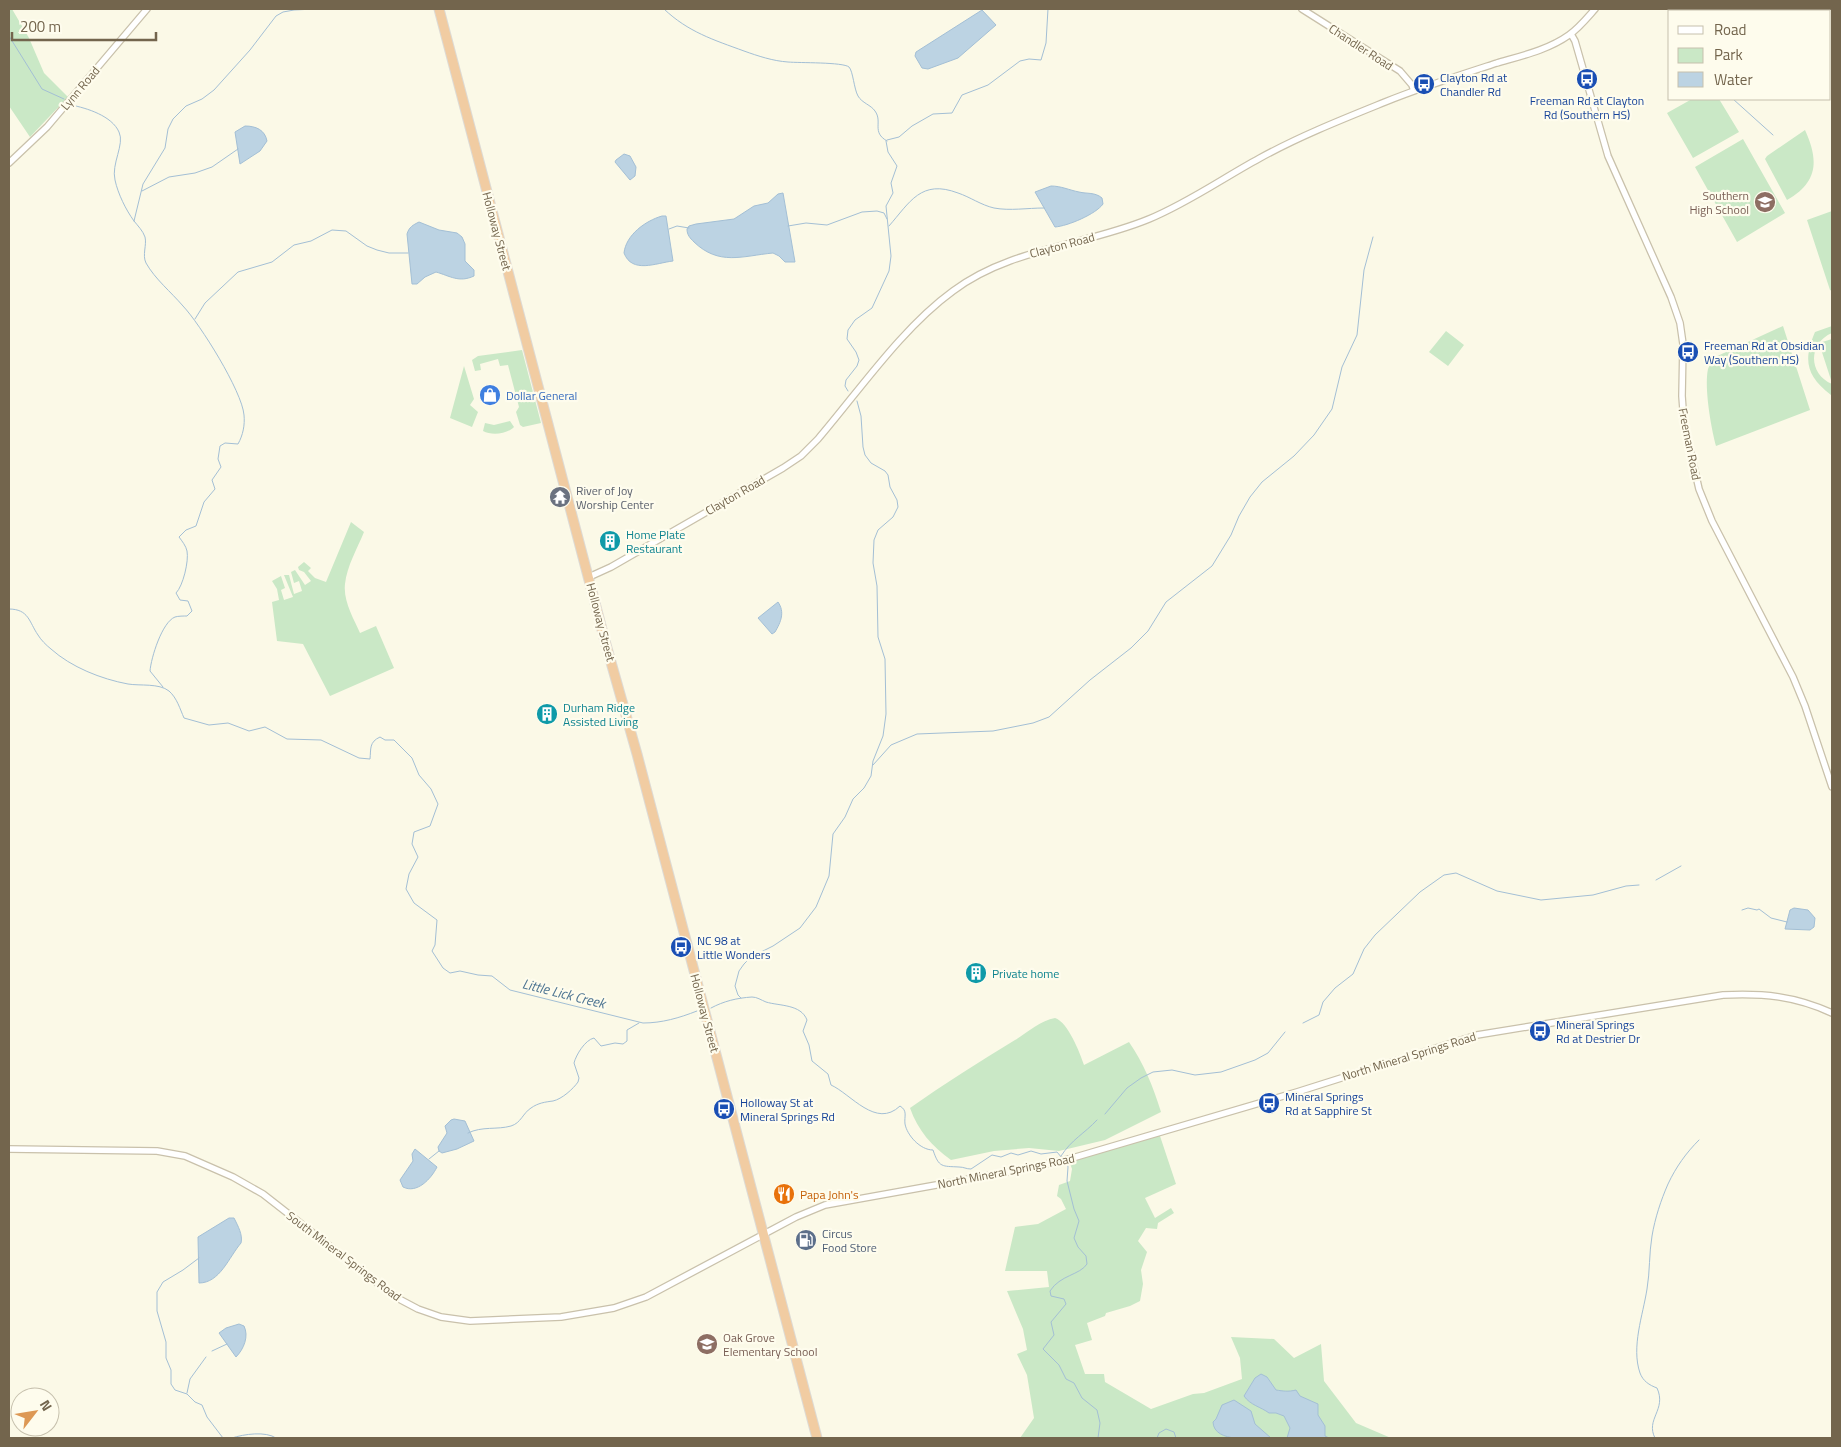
<svg xmlns="http://www.w3.org/2000/svg" width="1841" height="1447" font-family="'Titillium Web',sans-serif">
<style>
.green{fill:#cae8c6}
.water{fill:#bcd3e3;stroke:#a3bfd5}
.lines{fill:none;stroke-linecap:round;stroke-linejoin:round}
.stream{stroke:#a3bfd5;stroke-width:1}
.minor-casing{stroke:#c9c1ab;stroke-width:8}
.highway-casing{stroke:#dddad4;stroke-width:11}
.minor{stroke:#fff;stroke-width:5.5}
.highway{stroke:#f1cca2;stroke-width:9}
.labels{text-anchor:middle;dominant-baseline:central;stroke-width:4.5;stroke-linejoin:round;paint-order:stroke}
.street-label{font-size:12px;fill:#73654d;stroke:#fefced}
.transit-label{font-size:12px;fill:#164399;stroke:#fefced;text-anchor:start}
.education-label{font-size:12px;fill:#785e54;stroke:#fefced;text-anchor:end}
.shop-label{font-size:12px;fill:#366cbe;stroke:#fefced;text-anchor:start}
.worship-label{font-size:12px;fill:#5b616d;stroke:#fefced;text-anchor:start}
.culture-label{font-size:12px;fill:#0d838f;stroke:#fefced;text-anchor:start}
.food-label{font-size:12px;fill:#c56008;stroke:#fefced;text-anchor:start}
.service-label{font-size:12px;fill:#4e5e75;stroke:#fefced;text-anchor:start}
.water-label{font-size:14px;font-style:italic;fill:#4e7592;stroke:#fefced}
</style>
<rect width="100%" height="100%" fill="#fbf9e7"/>
<path class="green" d="M9,9H12L29,38L44,73L68,97L30,137L9,106Z
M1692,99H1719L1739,132L1693,158L1667,113Z
M1805,130C1819,161 1818,182 1787,200L1765,159L1767,156Z
M1743,139L1785,213L1737,242L1695,167Z
M1832,211V291L1830,290L1807,220Z
M1783,326L1810,410L1716,446C1711,427 1704,388 1708,369C1709,366 1712,362 1713,358Z
M1832,326V333C1808,343 1808,374 1832,384V395H1831C1806,376 1803,360 1815,332Z
M1446,331L1464,345L1448,366L1429,352Z
M1832,339V383L1819,343Z
M522,350L541,423L523,427L520,425L516,412L519,407L508,365L500,366L498,359L480,364L481,370L475,371L472,360L478,356Z
M464,366L474,399L470,405L478,412L472,427L450,418Z
M510,421L514,427C507,434 492,436 483,431L485,423L494,425Z
M351,522L364,532C357,549 347,566 345,584C343,601 354,619 360,633L376,626L394,668L330,696L303,644L277,641L272,602L279,600L277,589L272,581L281,576L285,588L281,590L284,600L293,597L284,575H289L294,594L302,591L299,581L294,583L291,572L295,570L305,585L311,581L304,572L299,570L298,567L304,562L311,568L308,571L315,578L326,582Z
M1055,1018C1068,1022 1080,1053 1084,1065L1129,1042C1144,1064 1153,1086 1161,1112L1105,1140L1059,1151L1029,1148L994,1151L951,1160C932,1146 918,1131 910,1108C944,1084 979,1062 1015,1040C1027,1033 1041,1020 1055,1018Z
M1159,1133L1176,1184L1145,1198L1155,1218L1171,1208L1174,1213L1158,1223L1157,1229L1146,1228L1138,1241L1147,1252L1141,1270L1143,1284L1140,1301L1130,1306L1106,1313L1105,1316L1087,1323L1092,1340L1075,1345L1085,1374H1104L1105,1382L1151,1409L1193,1394L1204,1393L1242,1379L1240,1358L1231,1337L1274,1339L1294,1358L1321,1344L1324,1381L1356,1423L1391,1438H1020L1034,1418L1027,1375L1017,1354L1027,1350L1023,1329L1007,1291L1049,1287L1047,1271H1005L1015,1227L1038,1224L1066,1209L1061,1199L1057,1196L1059,1185L1070,1181L1072,1169L1069,1160Z"/>
<path class="water" d="M982,10L996,25L958,58L928,69L922,68L915,56L916,52Z
M245,126C256,126 265,130 267,141L260,151L240,164L235,132Z
M624,154L630,156L636,167L635,176L630,180L615,162L616,160Z
M1051,186C1061,186 1069,190 1079,192C1087,194 1095,192 1102,198L1103,204C1096,214 1068,226 1055,227L1035,192Z
M783,193L795,262H785L779,256L773,253C742,256 719,266 694,242C690,238 687,235 687,229L689,226L696,224L734,219L754,206L768,203L778,194Z
M662,216H666L673,261C656,263 632,274 624,253C626,235 645,221 662,216Z
M419,222L439,230L457,233L462,237L465,244V261L474,270V276C459,283 450,276 436,272L425,277L417,284H412L407,234C409,227 413,225 419,222Z
M778,602C785,612 781,622 775,632L772,634L758,618Z
M1794,908L1808,910L1815,918L1814,927L1810,930L1785,929L1790,910Z
M454,1119L465,1121L474,1141L457,1149L442,1153L439,1151L438,1147L447,1133L445,1126L451,1120Z
M415,1149L437,1167C431,1179 417,1194 403,1187L400,1180L413,1161L412,1154Z
M229,1218H234C238,1226 243,1235 241,1243C229,1257 220,1283 199,1283L198,1237Z
M239,1324L244,1326C249,1336 244,1349 236,1357L219,1333L226,1328Z
M1261,1374L1267,1377L1276,1390C1283,1391 1288,1392 1296,1390L1300,1396L1318,1404V1415L1325,1426V1436L1329,1438H1287L1290,1428L1284,1416L1276,1413H1269C1261,1407 1250,1405 1244,1396L1255,1378Z
M1234,1400L1251,1411L1255,1424L1271,1438C1255,1438 1214,1444 1213,1422L1216,1419L1222,1405Z"/>
<g class="lines">
<path class="stream" d="M664,9C688,32 714,40 744,51C758,56 773,61 788,62C799,63 843,62 849,67C853,71 854,89 858,96C862,103 871,105 875,111C883,122 871,132 887,141
M9,36L42,89L64,99
M1733,99L1773,135
M71,105C87,108 112,116 119,132C125,144 111,164 115,180C118,194 126,210 134,221C138,226 143,231 145,237C147,245 142,255 146,263C155,279 171,292 183,306C200,324 242,391 244,415C245,425 243,435 238,444L225,443L220,446L218,459L221,467L212,480L215,489L204,502L196,526L186,530L179,537C182,541 186,546 187,551C189,561 183,586 176,593L180,600L188,601L192,611L187,616C184,616 178,616 175,617C162,622 151,658 150,671L163,687
M887,140L899,137L912,126L933,114L952,113L962,95L988,85L1020,61L1029,59L1041,60L1046,43L1048,9
M142,191L169,177L195,173L212,167L238,149
M134,221L143,184L165,148L168,129L173,119L186,106L202,99L214,90L250,50L276,16L283,12L294,10L315,9
M788,226L806,223L827,225L862,212L877,211L884,213L887,219
M889,226C910,202 921,179 958,193C970,197 981,205 994,208C1010,211 1027,208 1044,208
M669,229L677,226L689,228
M195,319L205,303L238,272L272,262L294,245L311,241L332,230L346,231L367,246L377,250L389,253H408
M848,391L845,386L846,380L857,366L859,360L856,352L847,339L848,330L855,320L872,308L889,271L891,256L886,206L893,193L891,183L897,166L888,152L886,141
M9,609C29,609 29,622 38,635C41,640 46,645 51,649C71,667 101,679 128,684C140,686 159,683 169,691C177,698 180,709 184,718L209,725L228,723L249,731L265,727L287,739L321,740L359,758L370,759C371,749 369,742 380,737L385,740H394L412,758L419,775L431,789L438,804L430,826L414,832L412,844L418,857L409,874L406,889L414,903L437,920L435,945L432,951L443,968L450,973L460,971L478,975L492,976L510,990L643,1023C662,1023 679,1018 697,1011
M873,765L891,745L917,734L993,731L1033,723L1049,717L1090,680L1131,648L1148,631L1166,602L1212,566L1231,535L1239,516L1250,497L1262,482L1294,456L1314,435L1332,409L1342,367L1357,335L1364,270L1373,237
M1656,880L1681,866
M1742,910L1748,908L1757,910L1759,909L1771,918L1787,922
M741,998L738,995L735,986L739,971L744,964L751,957L773,946L800,928L816,907L829,876L833,834L845,817L853,799L864,788L871,776L873,761L883,736L886,714L885,659L878,637L877,586L873,563L874,540L878,530L893,517L898,507L897,500L890,487L888,475L885,471L871,463L865,455L863,447L861,416L857,401
M711,1008C724,1001 737,998 752,997C757,997 761,1000 766,1002C779,1006 801,1004 807,1020L803,1031L809,1045L812,1061L828,1074L831,1085C851,1094 876,1129 900,1106C908,1111 904,1116 905,1124C907,1135 920,1150 933,1150C939,1168 942,1166 959,1167C964,1167 966,1169 971,1169L992,1155L1001,1157L1011,1153L1018,1155L1031,1151L1041,1154L1057,1152L1062,1158
M1303,1023L1319,1015L1323,1002L1335,988L1353,974L1364,949L1375,935L1420,892L1444,875L1456,873L1497,891L1541,900L1593,895L1626,886L1639,885
M1105,1114L1127,1088L1141,1078L1153,1072L1172,1070L1195,1075L1221,1072L1255,1060L1268,1053L1285,1032
M468,1133C482,1126 497,1130 511,1126C521,1123 523,1113 531,1108C538,1103 545,1102 553,1101C562,1099 573,1089 578,1082L579,1078L574,1063C576,1055 585,1040 594,1038L601,1046L615,1043L623,1044L627,1041V1030L639,1023
M1061,1156C1072,1139 1084,1134 1097,1120
M429,1159L439,1151
M1067,1162L1068,1167L1067,1181L1074,1209L1079,1221L1074,1238L1078,1247L1086,1256L1087,1264C1080,1275 1060,1275 1050,1291L1051,1296L1064,1299L1066,1304L1051,1322L1054,1335L1043,1349L1059,1365L1066,1379L1074,1383L1082,1398L1097,1410L1100,1423L1098,1438
M199,1258L183,1270L163,1282L157,1292V1311L166,1342V1358L171,1370V1384L175,1390L187,1394L195,1402L202,1405L207,1417L223,1438
M212,1351L227,1344
M187,1393L190,1379L206,1357
M232,1438C244,1434 266,1431 276,1438
M1157,1438L1159,1433L1166,1429L1174,1432L1176,1438
M1655,1438C1645,1419 1667,1410 1657,1388C1649,1385 1643,1381 1640,1373C1631,1347 1643,1315 1647,1289C1650,1272 1649,1253 1652,1236C1655,1218 1661,1200 1668,1184C1676,1167 1686,1153 1699,1140"/>
<g class="minor-casing">
<path id="minor" d="M1302,9L1400,71L1412,85L1414,91
M1571,34L1575,41L1608,156L1671,297L1680,323L1683,344L1682,396L1684,423L1699,489L1712,521L1793,677L1805,706L1832,787
M9,163L47,127L147,9
M589,577L611,567L783,468L801,456L818,439C859,391 902,328 953,291C1010,248 1084,246 1149,219C1188,203 1223,178 1260,158C1300,136 1343,119 1385,102C1422,87 1460,75 1497,63C1521,56 1548,50 1569,35C1579,28 1587,18 1595,9
M9,1149L157,1151L185,1156L233,1177L263,1194L377,1283L401,1300L418,1309L441,1317L470,1321L561,1317L614,1308L646,1297L796,1217L825,1205L1014,1171L1069,1159L1297,1092L1477,1035L1723,995C1763,993 1795,996 1832,1013"/>
</g>
<g class="highway-casing">
<path id="highway" d="M439,9L605,641L637,754L817,1438"/>
</g>
<use href="#minor" class="minor"/>
<use href="#highway" class="highway"/>
</g>
<defs>
<g id="bus-disc" transform="scale(1.125)"><circle r="9.5" fill="#1a4fb4" stroke="#fefced"/><path d="M-5-6H5V4H4V6H2V4H-2V6H-4V4H-5ZM-3.5-4V0h7V-4ZM-3.5 1.2v1.5H-2V1.2ZM2 1.2v1.5H3.5V1.2Z" fill="#fff"/></g>
<g id="school-disc" transform="scale(1.125)"><circle r="9.5" fill="#8d6e63" stroke="#fefced"/><path d="M0-5L7-2L0 1L-7-2ZM-4 1L0 2.5L4 1V4Q0 6-4 4Z" fill="#fff"/></g>
<g id="shop-disc" transform="scale(1.125)"><circle r="9.5" fill="#3f7fe0" stroke="#fefced"/><path d="M-5-2.5h2.3a2.7 3.5 0 0 1 5.4 0H5L5.5 6h-11ZM-1.5-2.5h3a1.5 2.3 0 0 0-3 0Z" fill="#fff"/></g>
<g id="temple-disc" transform="scale(1.125)"><circle r="9.5" fill="#6b7280" stroke="#fefced"/><path d="M0-6L5-2H3V0L6.5 2.5H4V6H1.5V3h-3V6H-4V2.5H-6.5L-3 0V-2H-5Z" fill="#fff"/></g>
<g id="building-disc" transform="scale(1.125)"><circle r="9.5" fill="#0f9aa8" stroke="#fefced"/><path d="M-4-6H4V6H1V3H-1V6H-4ZM-2.5-4.3h1.7v1.8h-1.7ZM.8-4.3h1.7v1.8H.8ZM-2.5-1h1.7V.8h-1.7ZM.8-1h1.7V.8H.8Z" fill="#fff"/></g>
<g id="restaurant-disc" transform="scale(1.125)"><circle r="9.5" fill="#e8710a" stroke="#fefced"/><path d="M-5-6h1v4h1v-4h1v4h1v-4h1v5L-1.5 .5V6h-2V.5L-5-1ZM5-6V6H3V1.5H1.5Q1.5-4 5-6Z" fill="#fff"/></g>
<g id="fuel-disc" transform="scale(1.125)"><circle r="9.5" fill="#5c6f8a" stroke="#fefced"/><path d="M-5.5-6h7V0h2V4h1.3V-2.5L3-4.5l.8-.8L6-3V5H2.5V1h-1V6h-7ZM-4.2-4.7v3.2H.2V-4.7Z" fill="#fff"/></g>
</defs>
<g fill-rule="evenodd">
<use href="#bus-disc" x="1587" y="79"/>
<use href="#bus-disc" x="1424" y="84"/>
<use href="#school-disc" x="1765" y="202"/>
<use href="#bus-disc" x="1688" y="352"/>
<use href="#shop-disc" x="490" y="395"/>
<use href="#temple-disc" x="560" y="497"/>
<use href="#building-disc" x="610" y="541"/>
<use href="#building-disc" x="547" y="714"/>
<use href="#bus-disc" x="681" y="947"/>
<use href="#building-disc" x="976" y="973"/>
<use href="#bus-disc" x="1540" y="1031"/>
<use href="#bus-disc" x="1269" y="1103"/>
<use href="#bus-disc" x="724" y="1109"/>
<use href="#restaurant-disc" x="784" y="1194"/>
<use href="#fuel-disc" x="806" y="1240"/>
<use href="#school-disc" x="707" y="1344"/>
</g>
<g class="labels">
<g class="street-label">
<text transform="translate(1361 47) rotate(33)">Chandler Road</text>
<text transform="translate(80 88) rotate(-50)">Lynn Road</text>
<text transform="translate(497 231) rotate(75)">Holloway Street</text>
<text transform="translate(1062 245) rotate(-15)">Clayton Road</text>
<text transform="translate(1690 444) rotate(79)">Freeman Road</text>
<text transform="translate(735 495) rotate(-30)">Clayton Road</text>
<text transform="translate(601 622) rotate(75)">Holloway Street</text>
<text transform="translate(705 1013) rotate(75)">Holloway Street</text>
<text transform="translate(1409 1056) rotate(-17)">North Mineral Springs Road</text>
<text transform="translate(1006 1171) rotate(-11)">North Mineral Springs Road</text>
<text transform="translate(344 1256) rotate(37)">South Mineral Springs Road</text>
</g>
<g class="transit-label">
<text x="1440" y="77">Clayton Rd at<tspan x="1440" dy="14">Chandler Rd</tspan></text>
<text x="1587" y="100" text-anchor="middle">Freeman Rd at Clayton<tspan x="1587" dy="14">Rd (Southern HS)</tspan></text>
<text x="1704" y="345">Freeman Rd at Obsidian<tspan x="1704" dy="14">Way (Southern HS)</tspan></text>
<text x="697" y="940">NC 98 at<tspan x="697" dy="14">Little Wonders</tspan></text>
<text x="1556" y="1024">Mineral Springs<tspan x="1556" dy="14">Rd at Destrier Dr</tspan></text>
<text x="1285" y="1096">Mineral Springs<tspan x="1285" dy="14">Rd at Sapphire St</tspan></text>
<text x="740" y="1102">Holloway St at<tspan x="740" dy="14">Mineral Springs Rd</tspan></text>
</g>
<g class="education-label">
<text x="1749" y="195">Southern<tspan x="1749" dy="14">High School</tspan></text>
<text x="723" y="1337" text-anchor="start">Oak Grove<tspan x="723" dy="14">Elementary School</tspan></text>
</g>
<g class="shop-label">
<text x="506" y="395">Dollar General</text>
</g>
<g class="worship-label">
<text x="576" y="490">River of Joy<tspan x="576" dy="14">Worship Center</tspan></text>
</g>
<g class="culture-label">
<text x="626" y="534">Home Plate<tspan x="626" dy="14">Restaurant</tspan></text>
<text x="563" y="707">Durham Ridge<tspan x="563" dy="14">Assisted Living</tspan></text>
<text x="992" y="973">Private home</text>
</g>
<g class="food-label">
<text x="800" y="1194">Papa John's</text>
</g>
<g class="service-label">
<text x="822" y="1233">Circus<tspan x="822" dy="14">Food Store</tspan></text>
</g>
<g class="water-label">
<text transform="translate(564 993) rotate(14)">Little Lick Creek</text>
</g>
</g>
<rect width="1841" height="1447" fill="none" stroke="#73654d" stroke-width="20"/>
<rect x="1668" y="10" width="162" height="90" fill="#fefced" stroke="#c6c0ad"/>
<rect x="1678" y="26" width="25" height="8" fill="#ffffff" stroke="#c6c0ad"/>
<text x="1714" y="35" font-size="15" fill="#73654d">Road</text>
<rect x="1678" y="48" width="25" height="15" fill="#cae8c6" stroke="#c6c0ad"/>
<text x="1714" y="60" font-size="15" fill="#73654d">Park</text>
<rect x="1678" y="72" width="25" height="15" fill="#bcd3e3" stroke="#c6c0ad"/>
<text x="1714" y="85" font-size="15" fill="#73654d">Water</text>
<g transform="translate(35 1412) rotate(59)"><circle r="24" fill="#fefced" stroke="#c6c0ad"/>
<path d="M0-4L9 19L0 12L-9 19Z" fill="#dd9854"/>
<text y="-8" font-size="14" font-weight="bold" text-anchor="middle" fill="#73654d">N</text>
</g>
<path d="M12 32v8h144v-8" fill="none" stroke="#73654d" stroke-width="2.5"/>
<text x="20" y="32" font-size="15" fill="#73654d" stroke="#fefced" stroke-width="4" paint-order="stroke">200 m</text>
</svg>
